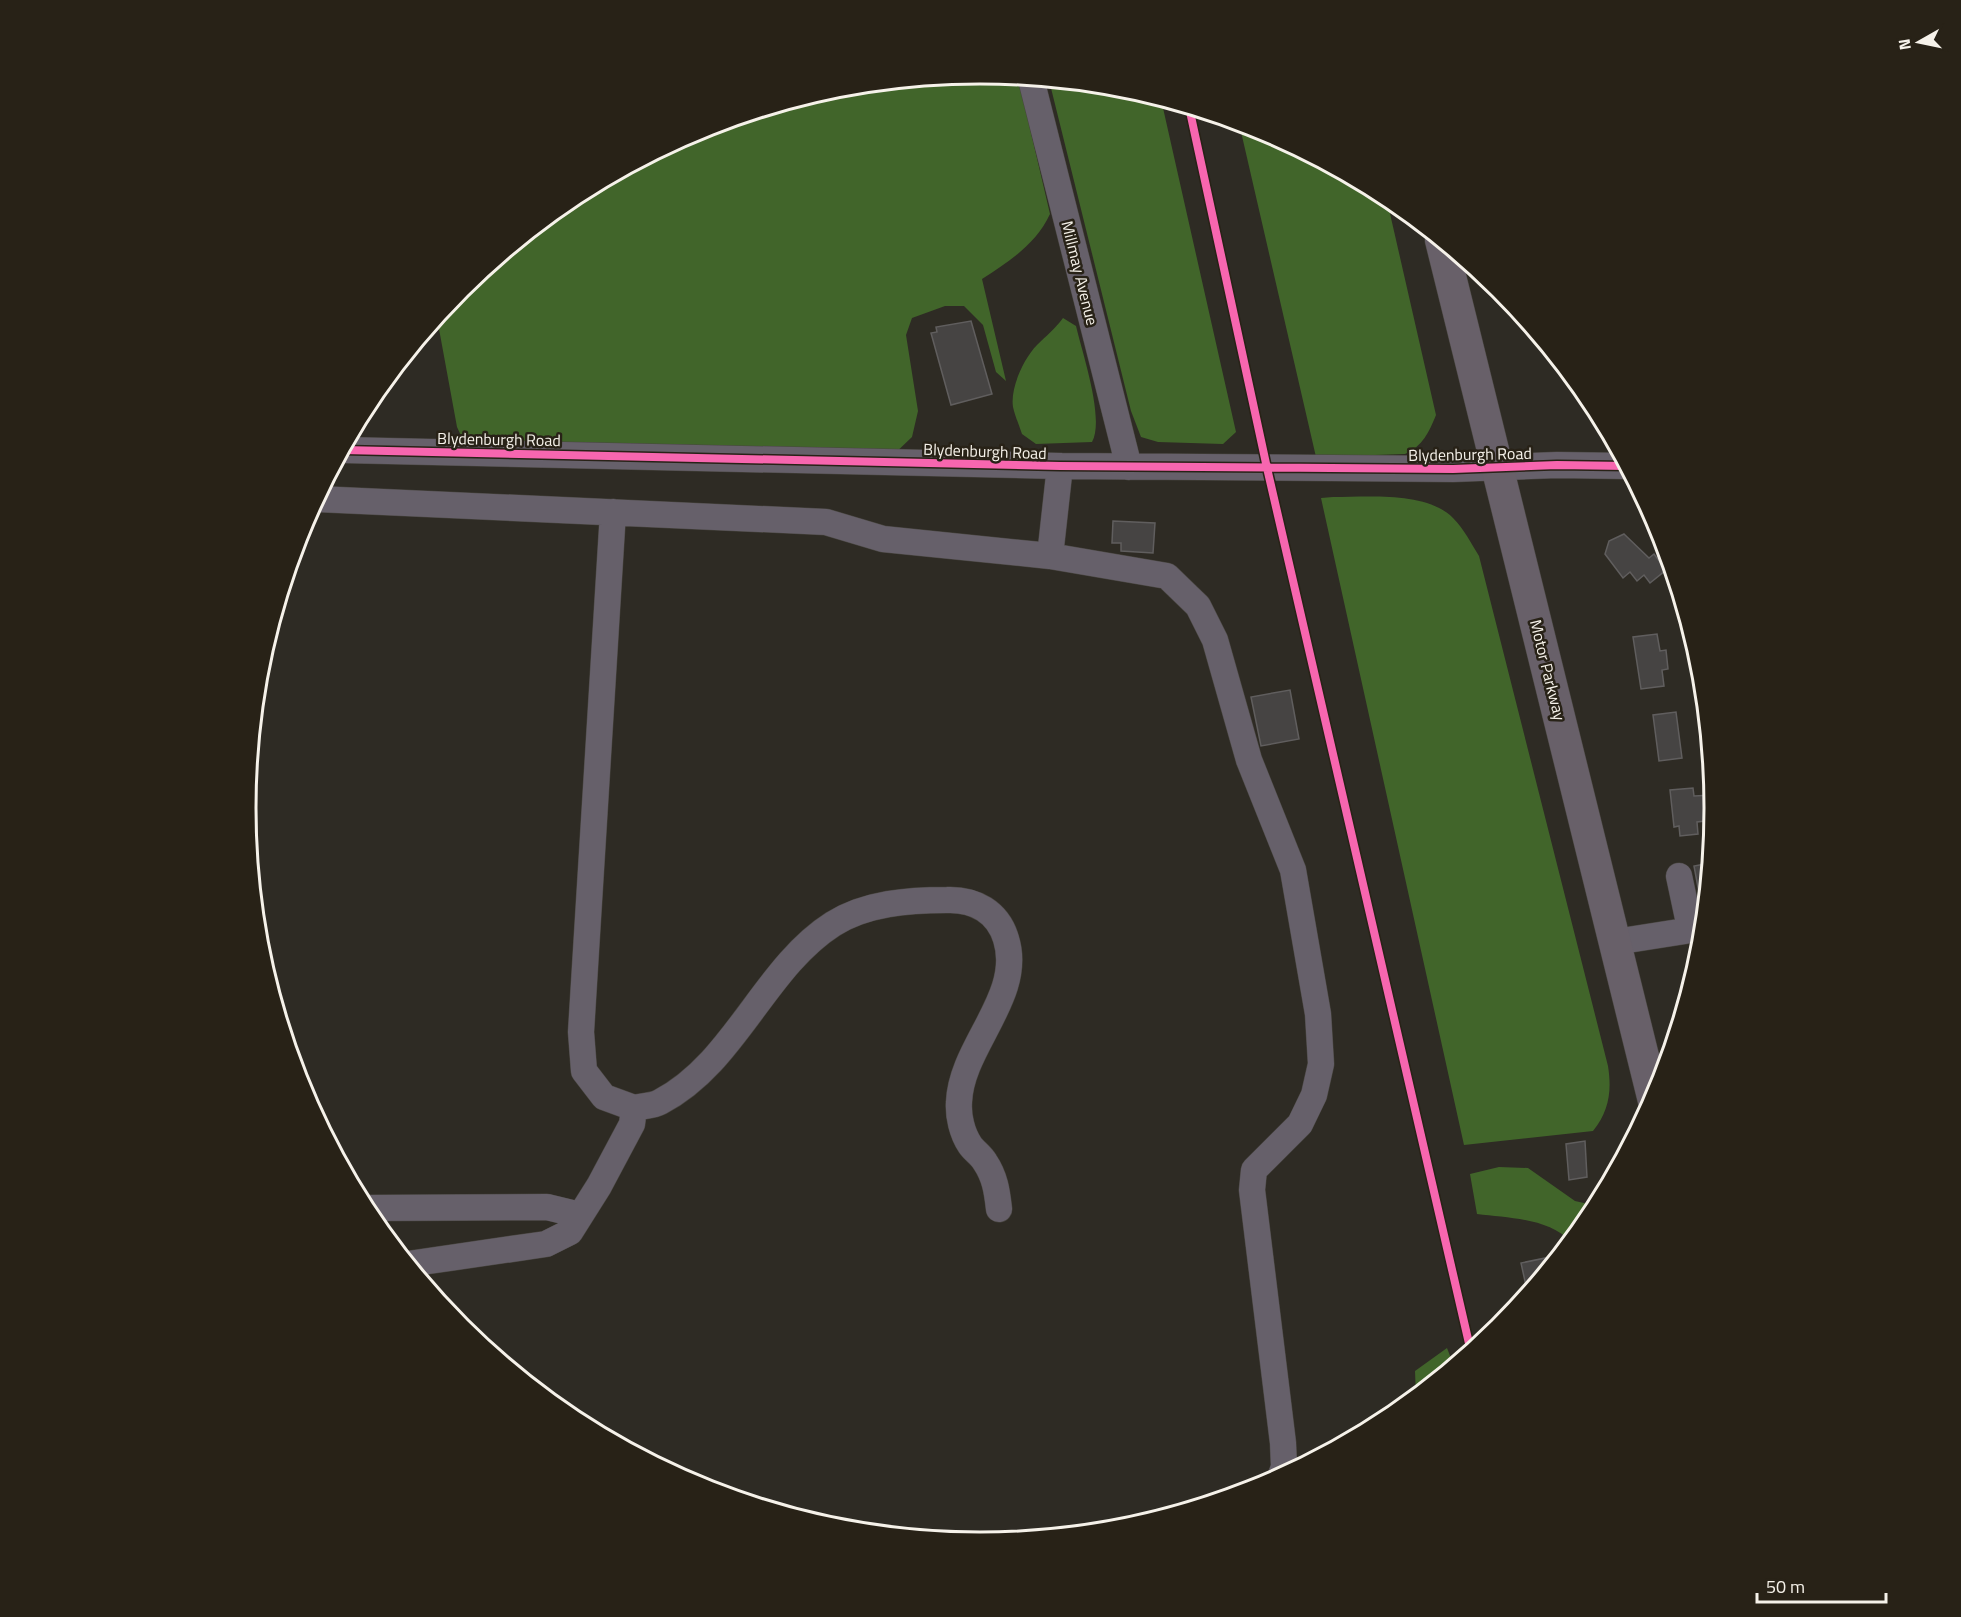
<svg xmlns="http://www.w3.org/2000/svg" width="1961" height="1617" font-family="'Titillium Web',sans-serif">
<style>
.forest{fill:#41652a}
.building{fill:#464443;stroke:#605e5e;stroke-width:1.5}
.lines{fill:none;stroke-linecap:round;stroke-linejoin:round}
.minor-casing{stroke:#494641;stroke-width:27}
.major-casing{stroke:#494641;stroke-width:33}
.minor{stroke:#66606a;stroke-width:26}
.major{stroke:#686069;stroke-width:32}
.cycleway-casing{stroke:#282217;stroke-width:11}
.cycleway{stroke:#f766af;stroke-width:8}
.labels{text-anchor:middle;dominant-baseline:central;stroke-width:5;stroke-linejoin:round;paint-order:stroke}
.street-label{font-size:16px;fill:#f6f2ea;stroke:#282217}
.rim{fill:none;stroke:#f6f2ea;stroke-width:3}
</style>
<rect width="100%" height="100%" fill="#2e2b24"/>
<path class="forest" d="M981,74L1018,77L1050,214C1036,244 1010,261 982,279L1006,381L996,372L983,325L964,306H945L912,318L906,335L918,411L912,437L890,458L464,442L457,427L437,318L461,289L572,197L700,129L837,88Z
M1049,80L1124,88L1161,99L1236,432L1223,444L1158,442L1141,437L1131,411Z
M1239,123L1262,130L1386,196L1436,415C1429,432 1423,446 1405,454L1316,457Z
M1063,318L1076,326C1082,352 1105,419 1092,442L1036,444L1022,434C1019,425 1015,416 1013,407C1010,388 1024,358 1037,345C1046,336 1055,329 1063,318Z
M1333,497C1367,497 1427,491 1453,518C1464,529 1471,543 1479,556L1608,1066C1612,1091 1609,1111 1593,1131L1464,1145L1321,498Z
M1499,1167L1528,1168L1575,1201L1597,1206L1571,1242C1549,1218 1508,1218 1477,1214L1470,1174Z
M1447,1348L1454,1366L1416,1397L1415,1371Z"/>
<path class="building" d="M971,321L992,394L951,405L931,333L937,332L936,327Z
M1113,521L1155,523L1153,553L1121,551V543H1112Z
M1624,534L1649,558L1654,554L1666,570L1650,583L1644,575L1637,581L1630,572L1623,578L1605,554L1609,541Z
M1657,634L1660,651L1666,650L1668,669L1662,670L1664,686L1641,689L1633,637Z
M1290,690L1299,739L1261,746L1251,697Z
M1676,712L1682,758L1659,761L1653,715Z
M1693,788L1694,796L1712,795L1714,820L1697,822L1698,834L1680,836L1679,826L1674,827L1670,790Z
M1710,863L1706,909H1702L1694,866Z
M1585,1141L1587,1177L1569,1180L1566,1144Z
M1560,1255L1539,1281L1528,1295L1521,1263Z"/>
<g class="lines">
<g class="minor-casing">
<path id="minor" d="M1031,79L1129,467
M343,450L1060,466L1453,469L1557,465L1627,466
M317,499L826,522L883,539L1050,556L1167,576L1198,606L1215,640L1249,760L1293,870L1318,1014L1321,1064L1314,1095L1300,1124L1254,1170L1252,1190L1283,1443L1284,1467L1280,1478
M613,512L581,1032L584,1071L604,1097L634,1108
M1050,556L1060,466
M1615,942L1685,931L1689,923L1679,876
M365,1208L547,1207L580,1215
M408,1264L546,1244L570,1232L599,1186L632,1124L634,1108C642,1106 653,1106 660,1102C735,1063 764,968 833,924C866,903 909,900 947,900C975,899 998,912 1006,939C1024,996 961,1046 959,1102C958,1116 962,1133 970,1145C974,1151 981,1155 985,1162C995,1177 997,1191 999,1209"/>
</g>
<g class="major-casing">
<path id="major" d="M1441,240L1654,1101"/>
</g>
<use href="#minor" class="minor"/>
<use href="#major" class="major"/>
<g class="cycleway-casing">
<path id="cycleway" d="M1189,107L1267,468L1471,1352
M343,450L1060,466L1453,469L1557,465L1627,466"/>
</g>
<use href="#cycleway" class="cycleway"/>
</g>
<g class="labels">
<g class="street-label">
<text transform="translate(1080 273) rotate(76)">Millmay Avenue</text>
<text transform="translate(499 439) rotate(1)">Blydenburgh Road</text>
<text transform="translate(985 451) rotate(2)">Blydenburgh Road</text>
<text transform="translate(1470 454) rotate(-1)">Blydenburgh Road</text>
<text transform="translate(1548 670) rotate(76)">Motor Parkway</text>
</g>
</g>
<path d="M0 0H1961V1617H0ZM256 808a724 724 0 1 1 1448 0a724 724 0 1 1-1448 0Z" fill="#282217" fill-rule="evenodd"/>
<path class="rim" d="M256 808a724 724 0 1 1 1448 0a724 724 0 1 1-1448 0Z"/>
<g transform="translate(1919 42) rotate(261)" stroke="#282217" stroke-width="4.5" paint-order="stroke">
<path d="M0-4.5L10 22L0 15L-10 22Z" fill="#f6f2ea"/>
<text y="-9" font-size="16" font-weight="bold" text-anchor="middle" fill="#f6f2ea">N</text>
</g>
<path d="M1757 1593v9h129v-9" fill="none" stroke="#f6f2ea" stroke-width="3"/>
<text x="1766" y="1593" font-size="18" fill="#f6f2ea" stroke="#282217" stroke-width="4.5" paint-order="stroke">50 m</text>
</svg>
